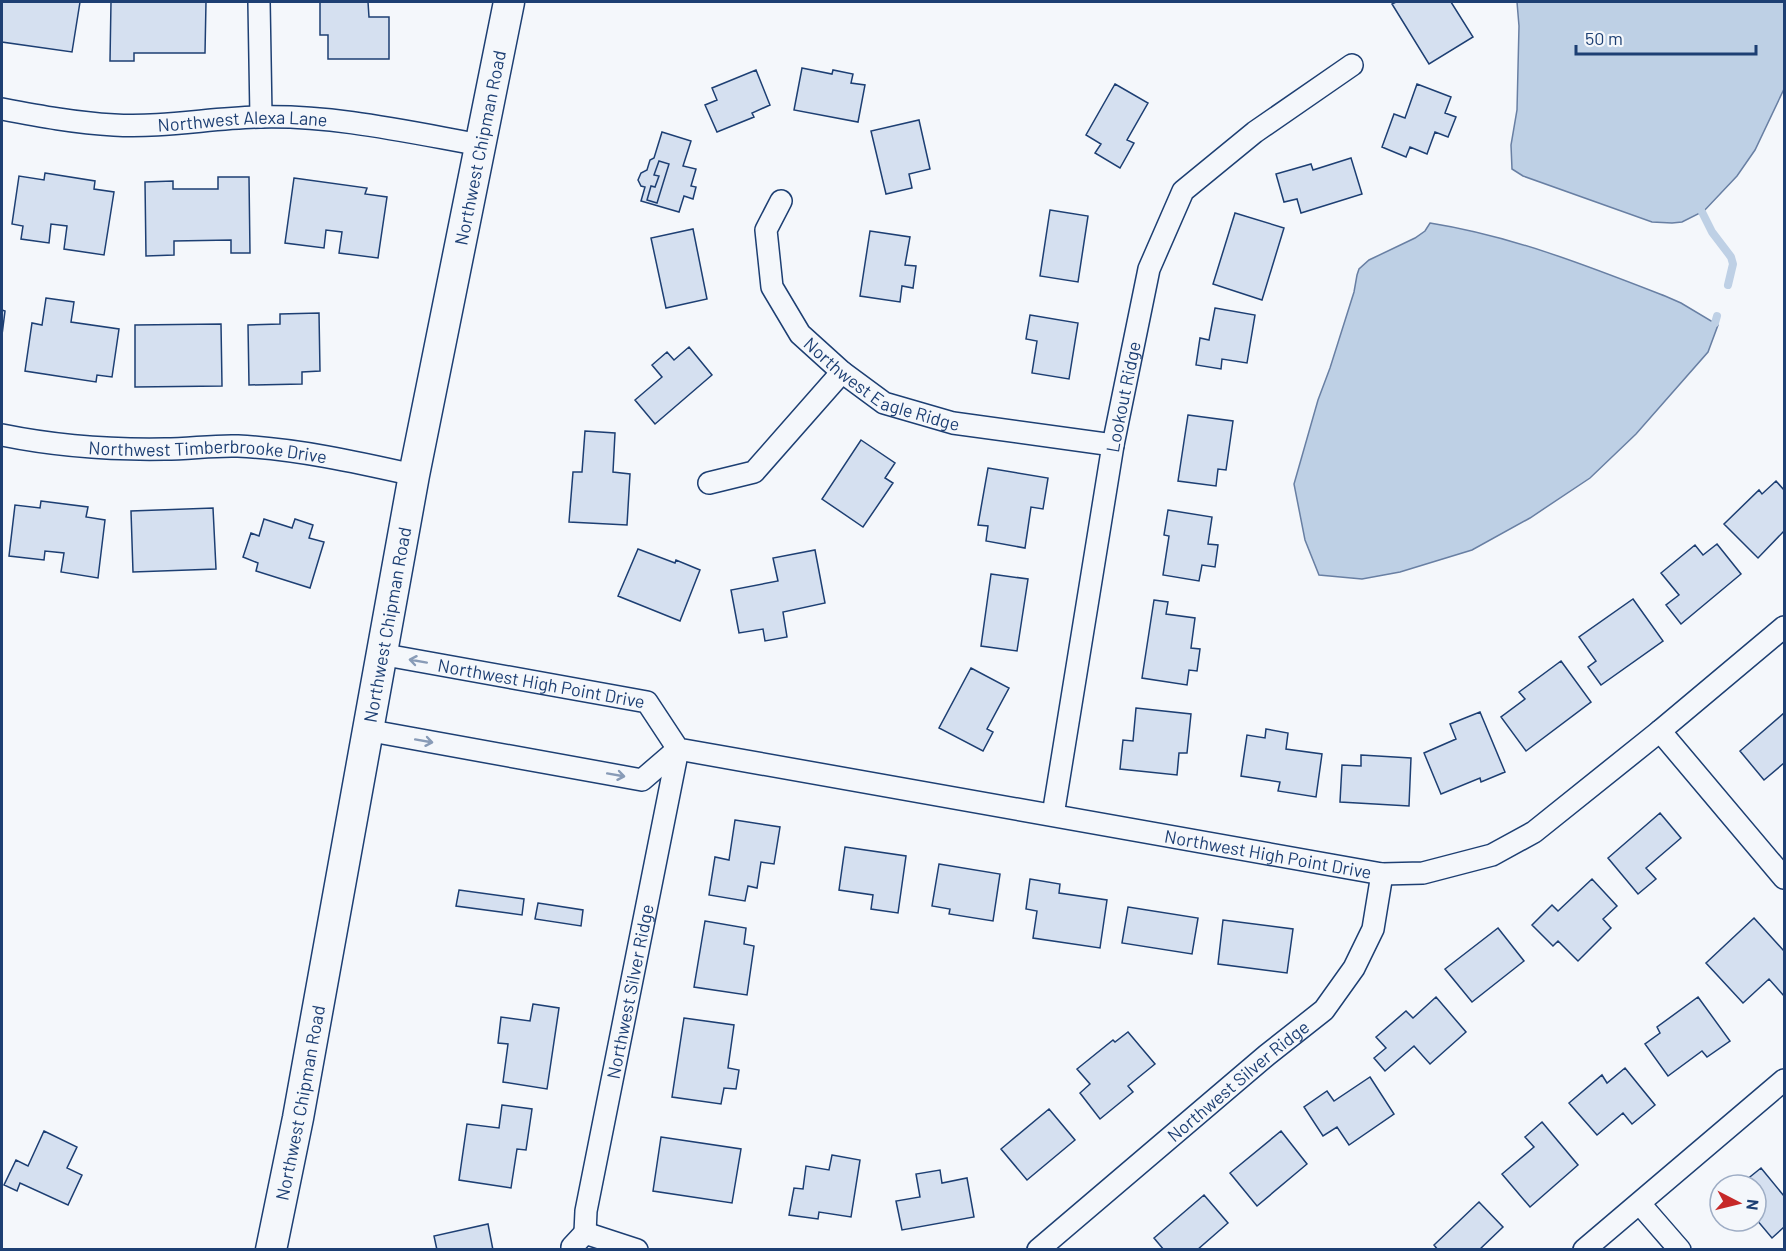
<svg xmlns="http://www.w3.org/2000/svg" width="1786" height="1251" font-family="Barlow,sans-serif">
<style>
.water{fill:#bed0e5;stroke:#687fa3;stroke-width:1.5}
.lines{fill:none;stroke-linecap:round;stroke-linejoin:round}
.stream{stroke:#bed0e5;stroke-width:8}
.building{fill:#d5e0f0;stroke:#1d3f73;stroke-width:1.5}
.minor-casing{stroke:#1d3f73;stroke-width:24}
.secondary-casing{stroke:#1d3f73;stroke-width:33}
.minor{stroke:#f4f7fb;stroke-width:21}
.secondary{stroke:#f4f7fb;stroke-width:30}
.oneway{stroke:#889bb7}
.labels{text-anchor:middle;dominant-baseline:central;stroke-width:4.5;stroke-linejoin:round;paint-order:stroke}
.street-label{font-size:18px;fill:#1d3f73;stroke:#f4f7fb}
</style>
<rect width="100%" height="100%" fill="#f4f7fb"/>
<path class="water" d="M1517,2H1784V89L1755,150L1737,176L1704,211L1682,222L1672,223L1652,222L1523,176L1512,169L1511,145L1517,110L1519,26Z
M1430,223C1512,236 1588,266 1665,296L1681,303L1718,325L1708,352L1636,434L1590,478L1530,518L1472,550L1400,572L1362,579L1319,575L1305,540L1294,484L1318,400L1330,368L1354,292L1357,275L1359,269L1369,260L1415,238L1425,231Z"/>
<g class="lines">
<path class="stream" d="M1702,212L1712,232L1731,257L1733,264L1728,285
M1715,323L1717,316"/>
</g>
<path class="building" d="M2,2H80L72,52L2,42Z
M111,2H206L205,53H134V61H110Z
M320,2H387H368L369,17H389V59H328V35H320Z
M1396,2H1451L1473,37L1429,64L1392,4Z
M802,68L832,74L833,70L853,74L851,83L865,85L858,122L794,110Z
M756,70L770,105L752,113L754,117L717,132L705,105L717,100L712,88Z
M1115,84L1148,103L1127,140L1134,143L1120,168L1095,153L1101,144L1086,135Z
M1417,84L1451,97L1445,113L1456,117L1448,137L1435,132L1427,154L1410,147L1406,157L1382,147L1394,114L1405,118Z
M919,120L930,169L909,174L912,188L886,194L871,131Z
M662,132L691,141L683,166L696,169L691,186L696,187L693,199L684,196L679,212L641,201L645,187L641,186L638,180L641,173L647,170L650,160L654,158Z
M1351,158L1362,194L1301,213L1297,199L1284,202L1276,174L1311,164L1313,170Z
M659,161L669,164L657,203L647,200L651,186L655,187L659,176L654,175Z
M45,173L95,181L94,189L114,192L104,255L64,249L67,226L51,224L49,243L21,239L23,226L12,224L19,176L44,180Z
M218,177H249L250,253H231V240L174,241V255L146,256L145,182L173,181V189H218Z
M294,178L367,188L365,194L387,197L378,258L339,253L342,232L326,230L324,248L285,243Z
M1050,210L1088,216L1078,282L1040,276Z
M1235,213L1284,228L1262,300L1213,284Z
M693,229L707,299L666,308L651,238Z
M870,231L910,237L905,265L916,266L913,288L902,286L900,302L860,296Z
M46,298L74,302L71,322L119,329L112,377L97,375L96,382L25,371L32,323L42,325Z
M1215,308L1255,315L1247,363L1222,359L1221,369L1196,365L1200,338L1209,340Z
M2,310L5,311L2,335Z
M319,313L320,371L302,372V384L249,385L248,325L280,324V314Z
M1030,315L1078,323L1069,379L1032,373L1037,341L1026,339Z
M221,324L222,386L135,387V325Z
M689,347L712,375L655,424L635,400L662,377L652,365L667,352L674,360Z
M1188,415L1233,421L1226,470L1218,469L1216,486L1178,481Z
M585,431L615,433L613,472L630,474L627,525L569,522L573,472H582Z
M861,440L895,463L885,478L893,483L863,527L822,499Z
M988,468L1048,478L1043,509L1031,507L1025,548L986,541L988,526L978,525Z
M1776,481L1784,490V531L1758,558L1724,524L1759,490L1762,494Z
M41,501L88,507L86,517L105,520L98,578L61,572L64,553L45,551L44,560L9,556L15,505L40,508Z
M213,508L216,569L133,572L131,511Z
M1168,510L1212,517L1208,544L1218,545L1215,567L1202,565L1199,581L1163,575L1169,536L1164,535Z
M264,519L292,528L295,519L313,525L309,538L324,542L310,588L256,571L258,563L243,557L251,533L259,536Z
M1717,544L1741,574L1681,624L1666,605L1679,595L1661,573L1695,545L1703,555Z
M638,549L675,563L676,560L700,570L680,621L618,596Z
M815,550L825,603L783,612L787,637L765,641L763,629L739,633L731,590L778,581L773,558Z
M991,574L1028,579L1017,651L981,646Z
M1633,599L1663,641L1601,685L1588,667L1596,661L1579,637Z
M1154,600L1168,602L1166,614L1195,618L1191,648L1200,649L1197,671L1189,670L1187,685L1142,678Z
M1561,661L1591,702L1526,751L1501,717L1525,699L1519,692Z
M971,668L1009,688L987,729L993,732L983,751L939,728Z
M1136,708L1191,714L1187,753H1179L1177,775L1120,769L1123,740L1133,741Z
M1480,712L1505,772L1481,782L1480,778L1441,794L1424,753L1456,739L1450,724Z
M1784,713V763L1764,780L1740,751Z
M1266,729L1288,733L1286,749L1322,754L1316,797L1278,791L1280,782L1241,776L1247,735L1265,738Z
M1361,755L1411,758L1409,806L1340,802L1342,765L1361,766Z
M1660,813L1681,838L1646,868L1656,879L1638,894L1608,858Z
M735,820L780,827L774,864L761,862L757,888L748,886L745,901L709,895L715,857L729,860Z
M845,847L906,856L898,913L871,909L873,895L839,890Z
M939,864L1000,874L993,921L949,914L950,909L932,906Z
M1030,879L1060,884L1059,893L1107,900L1100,948L1033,938L1037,911L1026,909Z
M1592,879L1617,906L1603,919L1611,928L1578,961L1558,941L1553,946L1532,925L1552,905L1558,911Z
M459,890L524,899L522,915L456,906Z
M538,903L583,910L581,926L535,919Z
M1128,907L1198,918L1192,954L1122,943Z
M1754,918L1784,951V996L1769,979L1743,1003L1706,963Z
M1223,920L1293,929L1287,973L1218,964Z
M705,921L746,928L744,944L754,946L747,995L694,987Z
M1498,928L1524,961L1472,1002L1445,969Z
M1436,997L1466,1032L1430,1064L1414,1046L1385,1071L1374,1058L1386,1048L1376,1037L1406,1011L1413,1018Z
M1698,997L1730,1041L1707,1057L1702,1051L1668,1076L1645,1044L1660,1033L1657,1027Z
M533,1004L559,1008L547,1089L503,1082L508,1044L498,1043L501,1017L530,1021Z
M684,1018L734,1025L728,1068L739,1070L736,1089L724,1088L721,1104L672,1097Z
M1128,1032L1155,1064L1128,1086L1133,1092L1100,1119L1080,1093L1090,1084L1077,1069L1113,1040L1115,1042Z
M1625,1068L1655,1105L1632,1124L1623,1113L1597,1135L1569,1103L1602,1075L1607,1083Z
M1370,1077L1394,1114L1349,1145L1337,1127L1323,1136L1304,1107L1327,1091L1334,1101Z
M502,1105L532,1109L526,1150L517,1149L511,1188L459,1180L467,1124L499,1128Z
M1049,1109L1075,1140L1027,1180L1001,1149Z
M1542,1122L1578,1165L1530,1207L1502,1174L1534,1147L1525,1137Z
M44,1131L77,1147L67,1168L82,1175L68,1205L20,1183L17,1191L4,1185L16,1160L28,1166Z
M1281,1131L1307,1164L1257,1206L1230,1173Z
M661,1137L741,1149L732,1203L653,1191Z
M832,1155L860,1160L851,1217L819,1212L818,1219L789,1215L794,1188L803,1189L806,1166L829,1170Z
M1761,1168L1784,1196V1227L1772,1238L1756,1219V1185H1740Z
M940,1170L942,1183L967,1178L974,1217L902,1230L896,1201L920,1197L916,1174Z
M1204,1195L1228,1223L1197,1250H1164L1154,1238Z
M1479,1202L1503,1227L1479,1250H1438L1434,1245Z
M488,1224L493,1250H437L434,1236Z"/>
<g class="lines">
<g class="minor-casing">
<g id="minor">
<path d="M259,2L261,117"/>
<path id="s1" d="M2,109C39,116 76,123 114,125C163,128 211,118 260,117C334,115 408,132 481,145"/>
<path id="s2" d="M781,201L766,230L772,287L800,334L842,372L884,403L953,423L1113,445"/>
<path id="s3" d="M2,435C56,446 109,450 165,449C189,449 214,445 238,446C297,449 356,462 414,475"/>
<path d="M709,483L754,472L842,372"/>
<path id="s4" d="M380,654L647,702L678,749L1382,874L1423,873L1492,855L1534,832L1660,731L1784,627"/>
<path d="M366,730L642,780L678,749"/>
<path d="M1660,731L1784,878"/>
<path id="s5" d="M1053,815L1113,445L1149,269L1183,191L1255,132L1352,65"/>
<path d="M1640,1204L1680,1250"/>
<path id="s6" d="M585,1233L586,1211L678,749"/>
<path d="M572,1247L585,1233L637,1250"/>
<path id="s7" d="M1038,1250L1267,1055L1324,1010L1354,968L1373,929L1382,874"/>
<path d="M1584,1250L1784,1080"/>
</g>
</g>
<g class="secondary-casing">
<g id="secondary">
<path id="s8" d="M271,1250L298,1118L414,475L509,2"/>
</g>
</g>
<use href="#minor" class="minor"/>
<use href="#secondary" class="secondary"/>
</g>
<defs><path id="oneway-shaft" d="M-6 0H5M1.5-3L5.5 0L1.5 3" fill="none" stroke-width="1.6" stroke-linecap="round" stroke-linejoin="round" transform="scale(1.5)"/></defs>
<g class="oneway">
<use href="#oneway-shaft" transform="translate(418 661) rotate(-170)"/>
<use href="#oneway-shaft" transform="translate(424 741) rotate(10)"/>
<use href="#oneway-shaft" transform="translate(616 775) rotate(10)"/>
</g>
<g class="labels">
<g class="street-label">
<text stroke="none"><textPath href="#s1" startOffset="242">Northwest Alexa Lane</textPath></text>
<text stroke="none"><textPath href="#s8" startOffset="1122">Northwest Chipman Road</textPath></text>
<text stroke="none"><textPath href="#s2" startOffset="243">Northwest Eagle Ridge</textPath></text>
<text stroke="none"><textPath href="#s5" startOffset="424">Lookout Ridge</textPath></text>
<text stroke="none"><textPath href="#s3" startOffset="207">Northwest Timberbrooke Drive</textPath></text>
<text stroke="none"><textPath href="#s8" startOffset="636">Northwest Chipman Road</textPath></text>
<text stroke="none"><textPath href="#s4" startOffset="164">Northwest High Point Drive</textPath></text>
<text stroke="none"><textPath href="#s4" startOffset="927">Northwest High Point Drive</textPath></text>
<text stroke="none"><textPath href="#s6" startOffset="246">Northwest Silver Ridge</textPath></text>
<text stroke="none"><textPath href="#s7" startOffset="262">Northwest Silver Ridge</textPath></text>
<text stroke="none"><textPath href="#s8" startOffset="150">Northwest Chipman Road</textPath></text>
</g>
</g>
<rect width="1786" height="1251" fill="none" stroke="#1d3f73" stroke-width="6"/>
<g transform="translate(1738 1203) rotate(97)"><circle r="28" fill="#f4f7fb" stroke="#9eadc5" stroke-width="1.5"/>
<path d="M0-4.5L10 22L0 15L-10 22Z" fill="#c62828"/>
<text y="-9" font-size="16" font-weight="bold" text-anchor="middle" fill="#1d3f73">N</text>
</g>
<path d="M1576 45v9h180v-9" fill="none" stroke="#1d3f73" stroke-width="3"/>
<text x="1585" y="45" font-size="18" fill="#1d3f73" stroke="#f4f7fb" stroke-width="4.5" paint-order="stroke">50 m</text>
</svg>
